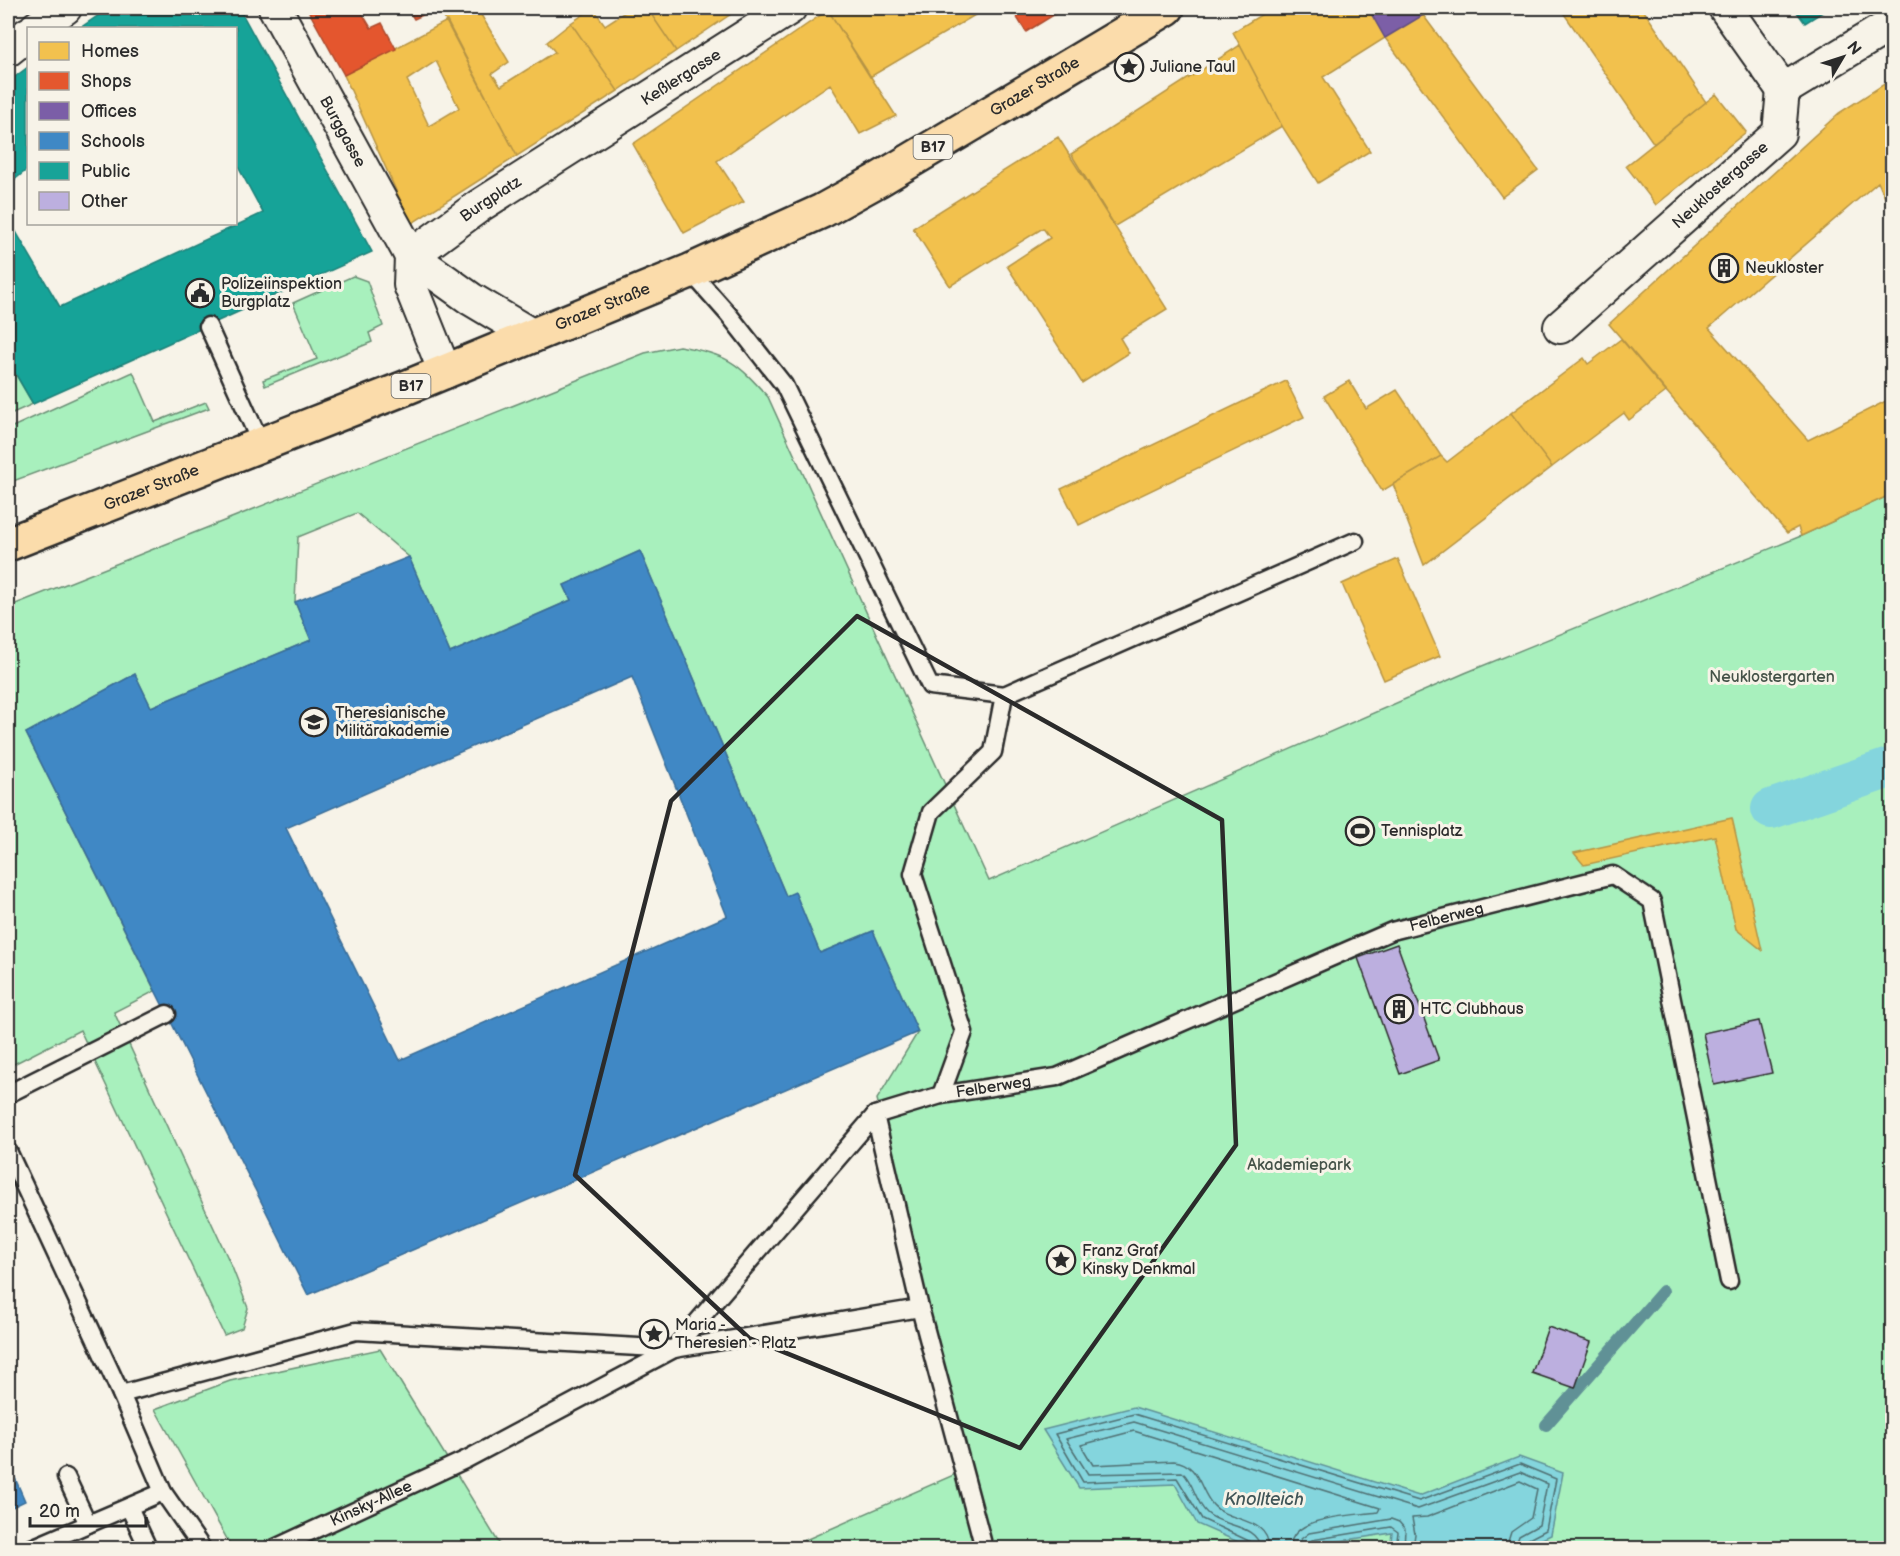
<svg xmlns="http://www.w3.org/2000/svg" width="1900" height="1556" font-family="'Balsamiq Sans',sans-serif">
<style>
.green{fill:#a8f0bd;stroke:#6a8e74;stroke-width:1.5}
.water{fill:#84d5dd;stroke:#609196;stroke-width:1.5}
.homes{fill:#f2c14e;stroke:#b69444;stroke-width:1.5;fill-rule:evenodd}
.shops{fill:#e4572e;stroke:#ac4a2d;stroke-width:1.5}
.offices{fill:#7b5ea7;stroke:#634f82;stroke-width:1.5}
.schools{fill:#3f88c5;stroke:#396c97;stroke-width:1.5;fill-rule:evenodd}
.public{fill:#17a398;stroke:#1d7f77;stroke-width:1.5}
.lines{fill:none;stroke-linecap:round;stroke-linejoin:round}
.shore{stroke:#4f6f72;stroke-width:1.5}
.stream{stroke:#609196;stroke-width:12}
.canal{stroke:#84d5dd;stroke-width:40}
.building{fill:#bcafdf;stroke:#2b2b2b;stroke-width:1.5}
.lane-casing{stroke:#2b2b2b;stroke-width:21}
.street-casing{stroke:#2b2b2b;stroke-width:36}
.primary-casing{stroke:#2b2b2b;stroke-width:38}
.lane{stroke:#f7f3e8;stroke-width:16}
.street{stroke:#f7f3e8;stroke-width:32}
.primary{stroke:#fbdcab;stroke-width:33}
.marked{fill:none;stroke:#2b2b2b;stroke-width:4.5;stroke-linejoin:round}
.labels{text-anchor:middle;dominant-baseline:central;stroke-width:6;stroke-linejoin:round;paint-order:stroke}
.shield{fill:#f7f3e8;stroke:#686764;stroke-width:1.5}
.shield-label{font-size:15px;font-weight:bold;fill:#2b2b2b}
.poi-label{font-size:16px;fill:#2b2b2b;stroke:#f7f3e8;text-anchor:start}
.street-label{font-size:16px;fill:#2b2b2b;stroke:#f7f3e8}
.park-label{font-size:16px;fill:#445248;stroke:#f7f3e8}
.water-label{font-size:18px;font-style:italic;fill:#415658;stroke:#f7f3e8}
</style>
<rect width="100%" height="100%" fill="#f7f3e8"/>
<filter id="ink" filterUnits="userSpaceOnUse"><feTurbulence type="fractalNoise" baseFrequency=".0167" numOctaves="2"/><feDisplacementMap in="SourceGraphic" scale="12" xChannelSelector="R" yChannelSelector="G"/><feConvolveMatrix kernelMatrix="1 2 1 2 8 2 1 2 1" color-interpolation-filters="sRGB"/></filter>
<g filter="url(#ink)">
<path class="green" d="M353,276L367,281L383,326L369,333L372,342L265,386L263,380L317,359L293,303Z
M679,346C727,354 737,362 768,397L989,881L1465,673L1801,536L1892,494V1548H787L956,1474L966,1455L877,1099L918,1032L873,931L820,953L795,893L786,896L640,551L564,585L571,600L450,653L409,557L357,513L298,537L295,602L311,640L151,707L135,674L26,733L155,991L114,1012L232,1267L248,1308L242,1328L224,1335L80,1030L8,1067V607L645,353Z
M8,361L33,404L8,415Z
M133,372L155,422L206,402L209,408L8,483V429Z
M380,1349L502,1548H232L155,1409L230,1381Z"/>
<path class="water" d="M1134,1407L1419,1496L1519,1457L1563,1473L1551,1535L1523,1548H1390L1392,1533L1296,1548H1252L1197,1524L1175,1484L1079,1488L1043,1430Z"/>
<path class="homes" d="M439,8H477L509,62L492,74L501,86L555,52L547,42L571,23L618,91L517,156Z
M593,8L605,25L631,8H647L676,51L618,91L571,23Z
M647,8H740L676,51Z
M831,8H987L870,77L828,10Z
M1272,8H1368L1385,38L1323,77L1370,151L1318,183L1282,126L1233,32Z
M1560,8H1642L1706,102L1654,144Z
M828,10L896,116L860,134L830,84L717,161L744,202L684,233L633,144Z
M1423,15L1538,170L1502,197L1385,38Z
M447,21L517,156L411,224L344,75ZM436,61L459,108L429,126L407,80Z
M1240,45L1282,126L1115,226L1071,154Z
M1892,79V213L1878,182L1709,328L1808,440L1892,398V494L1801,536L1798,527L1787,533L1609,324L1839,113Z
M1716,94L1746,132L1656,205L1626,166Z
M1058,137L1167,309L1120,338L1129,353L1082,383L1007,266L1050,238L1043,228L950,286L913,228Z
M1621,339L1666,392L1629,420L1624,413L1552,467L1511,413L1584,358L1588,364Z
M1286,381L1304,417L1079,525L1061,489Z
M1349,381L1366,409L1397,390L1441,456L1382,491L1324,396Z
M1511,413L1552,467L1424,565L1393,484L1441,456L1447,462Z
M1398,559L1440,656L1384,680L1342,584Z
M1732,818L1762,950L1736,929L1715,836L1584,865L1574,853Z"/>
<path class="shops" d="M307,8H359L371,28L382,23L396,49L344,75Z
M407,8H438L414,19Z
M1011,8H1065L1026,32Z"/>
<path class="offices" d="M1368,8H1435L1385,38Z"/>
<path class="schools" d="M640,551L786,896L795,892L820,953L873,931L918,1032L308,1295L26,733L135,674L151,707L311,640L295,602L409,557L450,653L571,600L564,585ZM632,677L727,916L400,1060L286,828Z
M8,1462L25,1501L8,1509Z"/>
<path class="public" d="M109,8H239L372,252L33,404L8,361V218L60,307L263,213L236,163V28H80Z
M1794,8H1829L1805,23Z
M28,67V169L8,185V82Z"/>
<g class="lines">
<path class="shore" d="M1252,1548L1249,1541L1202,1519L1177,1478L1083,1482L1055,1434L1134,1414L1419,1501L1520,1464L1556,1479L1546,1530L1525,1541L1522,1548
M1260,1548C1258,1524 1221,1527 1207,1513C1195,1502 1194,1482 1182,1472L1088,1474L1066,1439L1134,1422L1418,1509L1520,1472L1547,1484L1539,1525L1519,1536L1515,1548
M1269,1548C1268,1516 1229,1523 1213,1505C1199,1490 1200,1464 1174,1461L1093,1465L1081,1445L1134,1431L1380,1508L1378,1512C1353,1516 1291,1515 1290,1548
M1299,1548L1301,1539L1309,1533L1391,1519L1399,1522L1405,1529L1404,1548
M1307,1548L1308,1543L1312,1540L1391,1527L1398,1532L1396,1548
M1413,1548L1415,1534L1412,1518L1427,1517L1520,1481L1537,1489L1531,1518L1511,1532L1506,1548"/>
<path class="stream" d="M1546,1425L1663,1291"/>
<path class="canal" d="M1771,809L1892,767"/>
</g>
<path class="building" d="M1397,944L1439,1060L1400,1074L1358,958Z
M1759,1021L1772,1073L1714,1085L1703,1033Z
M1548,1327L1591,1342L1575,1388L1532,1373Z"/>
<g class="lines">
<g class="lane-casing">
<g id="lane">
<path d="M690,271L729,315L784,385L930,686L1004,695L1355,541"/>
<path d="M208,326L262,446"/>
<path d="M8,1094L167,1014"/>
<path d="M941,1095L964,1032L913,874L931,812L993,752L1004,695"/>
<path id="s1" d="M875,1115L941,1095L1057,1077L1392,931L1613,875L1652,901L1729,1281"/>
<path d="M875,1115L920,1308L984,1548"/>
<path d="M8,1151L121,1394L163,1492L202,1548"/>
<path d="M121,1394L356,1331L674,1349L920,1308"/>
<path d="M66,1477L88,1524"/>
<path d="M129,1507L148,1548"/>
<path d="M32,1548L163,1492"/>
<path id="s2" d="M275,1548L467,1459L674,1349L875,1115"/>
</g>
</g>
<g class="street-casing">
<g id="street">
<path id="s3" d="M275,8L411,256L471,299L533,336"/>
<path d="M1725,8L1783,90"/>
<path d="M36,28L65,8"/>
<path d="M8,50L28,34"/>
<path id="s4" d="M411,256L479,206L790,8"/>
<path d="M411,256L410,285L445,372"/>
<path id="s5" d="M1560,327L1779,133L1783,90L1892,24"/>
</g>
</g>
<g class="primary-casing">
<g id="primary">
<path id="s6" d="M8,544L405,388L690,271L822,211L878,180L1167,8"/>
</g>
</g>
<use href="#lane" class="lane"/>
<use href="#street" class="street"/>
<use href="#primary" class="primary"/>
</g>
</g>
<path class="marked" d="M857,616L1222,820L1236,1145L1020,1448L749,1338L575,1175L671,801Z"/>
<defs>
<g id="sight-ring" transform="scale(1.5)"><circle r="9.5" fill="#f7f3e8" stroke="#2b2b2b" stroke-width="1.5"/><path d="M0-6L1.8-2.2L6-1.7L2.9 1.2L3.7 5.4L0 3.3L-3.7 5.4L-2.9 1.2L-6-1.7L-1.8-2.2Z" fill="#2b2b2b"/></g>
<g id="building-ring" transform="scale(1.5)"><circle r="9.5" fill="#f7f3e8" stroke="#2b2b2b" stroke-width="1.5"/><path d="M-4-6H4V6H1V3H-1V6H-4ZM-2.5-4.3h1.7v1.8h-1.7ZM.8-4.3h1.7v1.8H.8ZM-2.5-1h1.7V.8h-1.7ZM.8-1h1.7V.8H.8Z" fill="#2b2b2b"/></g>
<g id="civic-ring" transform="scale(1.5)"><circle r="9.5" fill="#f7f3e8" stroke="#2b2b2b" stroke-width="1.5"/><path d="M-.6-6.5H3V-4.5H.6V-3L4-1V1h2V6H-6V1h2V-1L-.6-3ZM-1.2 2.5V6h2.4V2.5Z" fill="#2b2b2b"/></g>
<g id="university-ring" transform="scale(1.5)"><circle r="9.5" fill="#f7f3e8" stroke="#2b2b2b" stroke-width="1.5"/><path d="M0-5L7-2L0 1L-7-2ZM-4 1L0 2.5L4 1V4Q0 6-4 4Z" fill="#2b2b2b"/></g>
<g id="stadium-ring" transform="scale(1.5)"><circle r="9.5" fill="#f7f3e8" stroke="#2b2b2b" stroke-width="1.5"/><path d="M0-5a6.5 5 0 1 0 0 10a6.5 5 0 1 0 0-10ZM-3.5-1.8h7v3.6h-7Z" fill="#2b2b2b"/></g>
</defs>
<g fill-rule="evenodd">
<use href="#sight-ring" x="1129" y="67"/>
<use href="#building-ring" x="1724" y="268"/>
<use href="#civic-ring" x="200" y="293"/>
<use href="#university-ring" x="314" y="722"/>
<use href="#stadium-ring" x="1360" y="831"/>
<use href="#building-ring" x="1399" y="1009"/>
<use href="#sight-ring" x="1061" y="1260"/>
<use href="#sight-ring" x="654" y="1334"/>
</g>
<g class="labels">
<g class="shield">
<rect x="913.5" y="135" width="39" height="24" rx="4.5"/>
<rect x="391.5" y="374" width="39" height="24" rx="4.5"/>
</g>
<g class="shield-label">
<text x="933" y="147">B17</text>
<text x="411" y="386">B17</text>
</g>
<g class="poi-label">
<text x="1150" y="67">Juliane Taul</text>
<text x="1745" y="268">Neukloster</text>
<text x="221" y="284">Polizeiinspektion<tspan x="221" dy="18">Burgplatz</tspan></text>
<text x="335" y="713">Theresianische<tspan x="335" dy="18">Militärakademie</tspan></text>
<text x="1381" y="831">Tennisplatz</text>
<text x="1420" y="1009">HTC Clubhaus</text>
<text x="1082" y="1251">Franz Graf<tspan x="1082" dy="18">Kinsky Denkmal</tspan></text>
<text x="675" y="1325">Maria -<tspan x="675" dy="18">Theresien - Platz</tspan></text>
</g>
<g class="street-label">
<text stroke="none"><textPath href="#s4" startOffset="324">Keßlergasse</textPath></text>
<text stroke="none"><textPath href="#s6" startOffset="1126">Grazer Straße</textPath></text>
<text stroke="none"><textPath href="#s3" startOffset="141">Burggasse</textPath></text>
<text stroke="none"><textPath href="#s5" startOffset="214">Neuklostergasse</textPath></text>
<text stroke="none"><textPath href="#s4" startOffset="98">Burgplatz</textPath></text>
<text stroke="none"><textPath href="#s6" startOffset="640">Grazer Straße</textPath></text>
<text stroke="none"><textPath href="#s6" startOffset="154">Grazer Straße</textPath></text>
<text stroke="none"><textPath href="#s1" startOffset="608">Felberweg</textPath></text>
<text stroke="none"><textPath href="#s1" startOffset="122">Felberweg</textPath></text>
<text stroke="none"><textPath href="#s2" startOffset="106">Kinsky-Allee</textPath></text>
</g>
<g class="park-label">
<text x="1772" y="677">Neuklostergarten</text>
<text x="1299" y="1165">Akademiepark</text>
</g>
<g class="water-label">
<text x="1264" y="1499">Knollteich</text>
</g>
</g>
<rect width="1900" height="1556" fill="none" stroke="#f7f3e8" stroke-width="30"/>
<rect x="15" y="15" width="1870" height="1526" fill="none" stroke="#2b2b2b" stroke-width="2" filter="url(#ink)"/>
<rect x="27" y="27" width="210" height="198" fill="#f7f3e8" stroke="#a5a39c" stroke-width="1.5"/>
<rect x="39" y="42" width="30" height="18" fill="#f2c14e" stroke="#a5a39c" stroke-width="1.5"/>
<text x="81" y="57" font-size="18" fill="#2b2b2b">Homes</text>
<rect x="39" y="72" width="30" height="18" fill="#e4572e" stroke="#a5a39c" stroke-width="1.5"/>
<text x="81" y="87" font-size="18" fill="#2b2b2b">Shops</text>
<rect x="39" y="102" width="30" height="18" fill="#7b5ea7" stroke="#a5a39c" stroke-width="1.5"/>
<text x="81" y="117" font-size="18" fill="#2b2b2b">Offices</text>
<rect x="39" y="132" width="30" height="18" fill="#3f88c5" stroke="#a5a39c" stroke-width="1.5"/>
<text x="81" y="147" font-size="18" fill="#2b2b2b">Schools</text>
<rect x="39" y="162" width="30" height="18" fill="#17a398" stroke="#a5a39c" stroke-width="1.5"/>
<text x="81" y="177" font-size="18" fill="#2b2b2b">Public</text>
<rect x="39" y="192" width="30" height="18" fill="#bcafdf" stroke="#a5a39c" stroke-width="1.5"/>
<text x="81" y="207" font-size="18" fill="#2b2b2b">Other</text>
<g transform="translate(1843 57) rotate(51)" stroke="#f7f3e8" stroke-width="4.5" paint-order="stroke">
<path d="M0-4.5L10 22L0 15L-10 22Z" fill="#2b2b2b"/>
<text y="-9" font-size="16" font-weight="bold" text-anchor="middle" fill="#2b2b2b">N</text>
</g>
<path d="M30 1517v9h116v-9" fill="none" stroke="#2b2b2b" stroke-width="3"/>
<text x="39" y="1517" font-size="18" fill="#2b2b2b" stroke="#f7f3e8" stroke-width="4.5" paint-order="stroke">20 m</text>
</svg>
